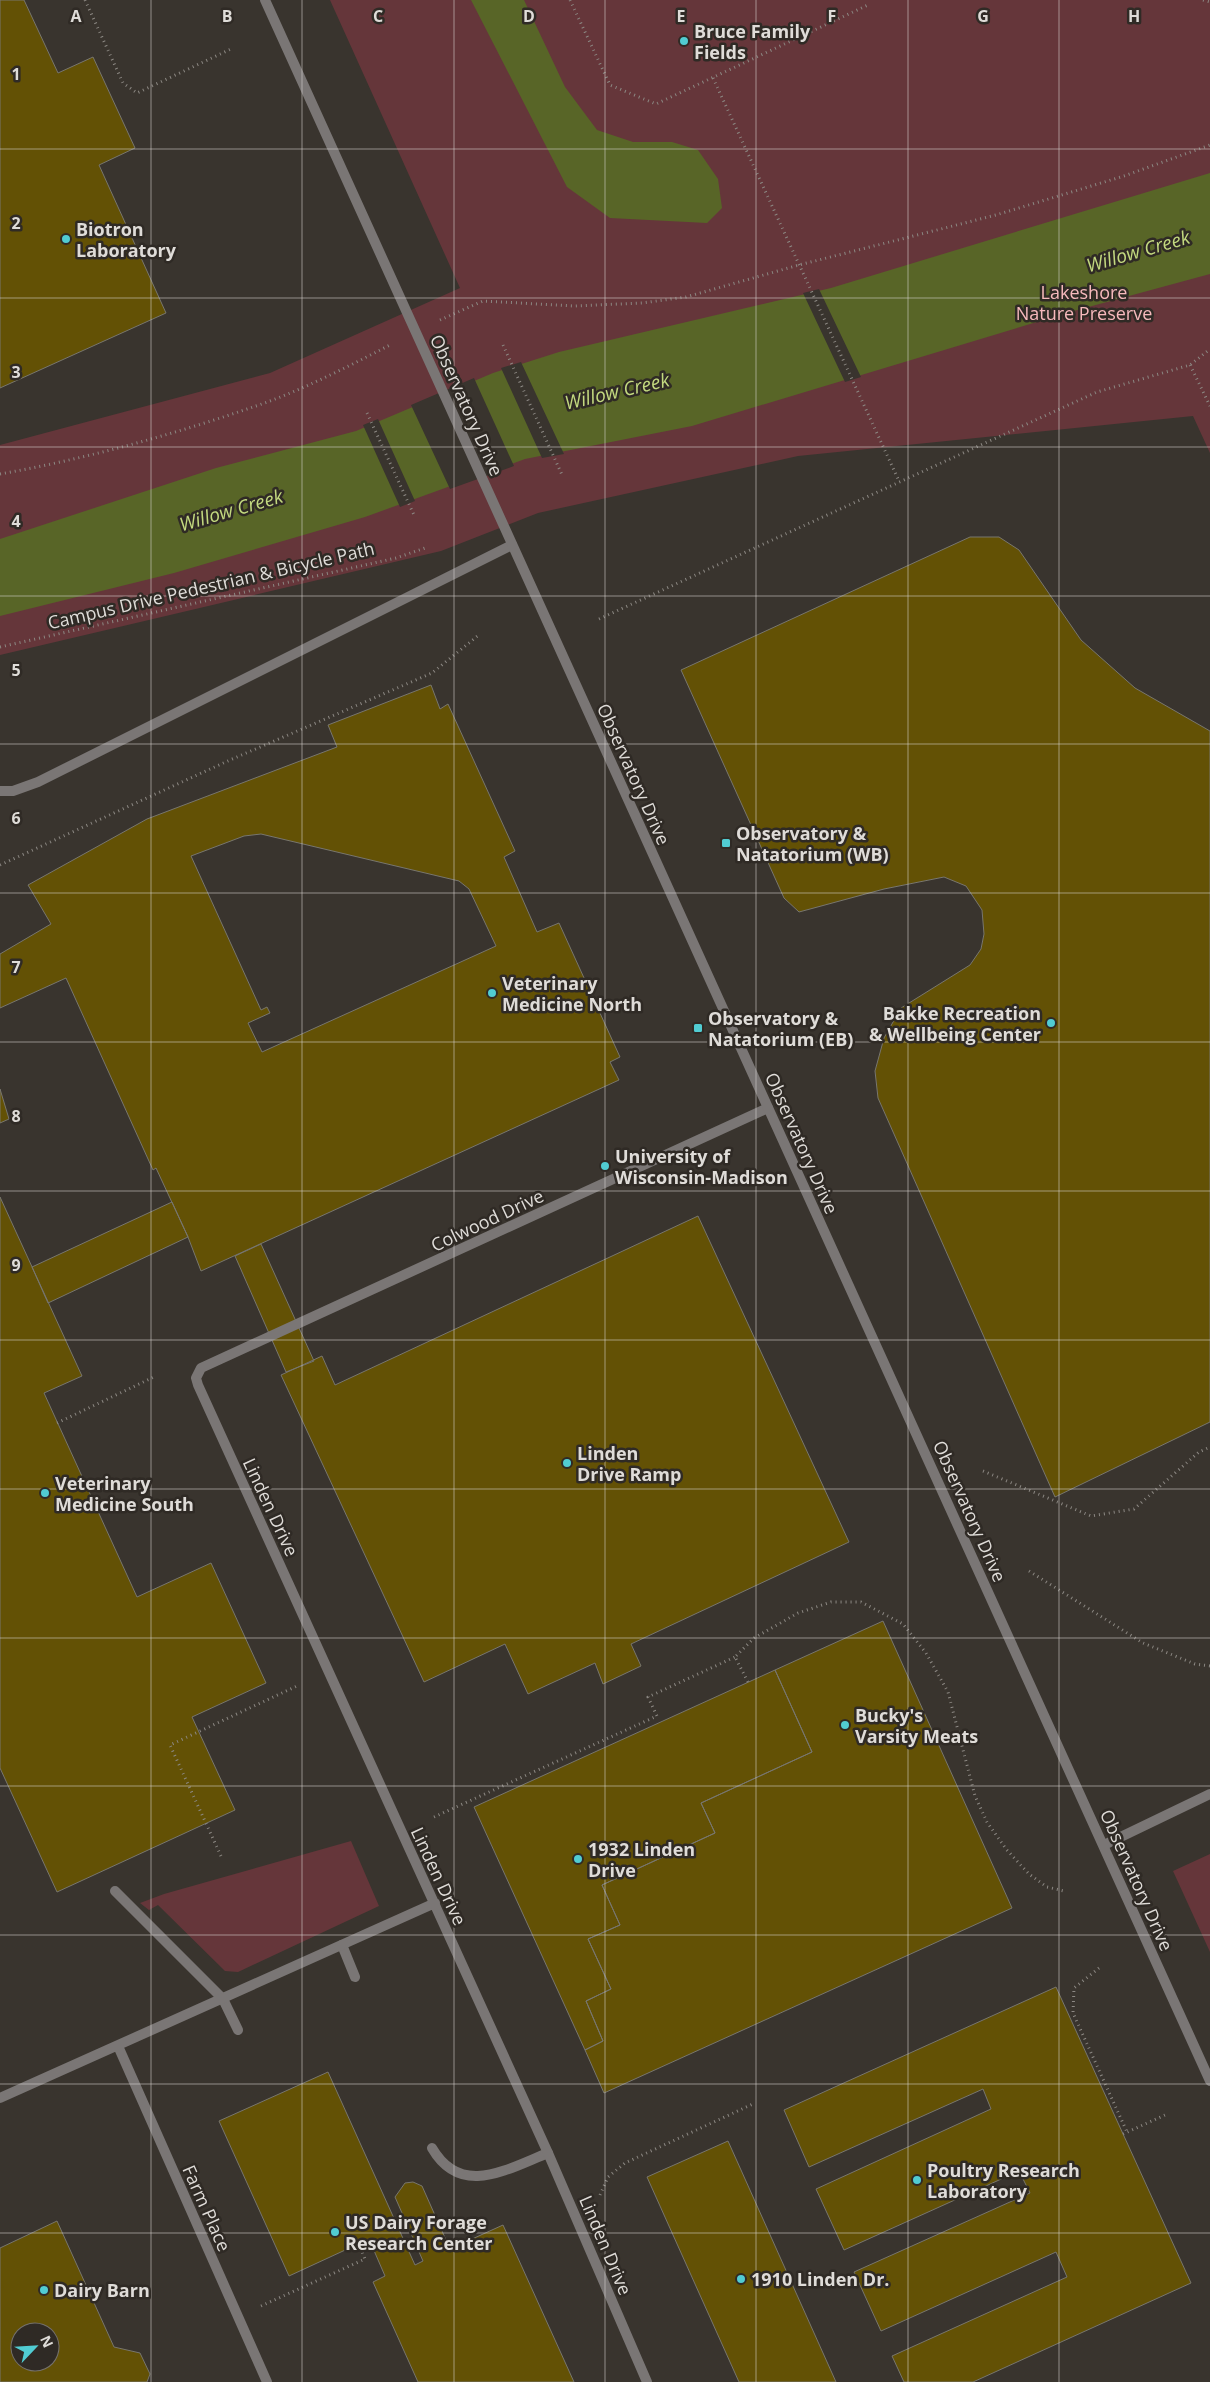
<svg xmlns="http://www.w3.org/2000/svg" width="1210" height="2382" font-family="'Open Sans',sans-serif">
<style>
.green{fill:#65363a}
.water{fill:#586527}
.pier{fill:#39342e}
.building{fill:#635105;stroke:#78766e;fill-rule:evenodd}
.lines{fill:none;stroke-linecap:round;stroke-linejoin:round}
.path{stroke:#8c8883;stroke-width:3;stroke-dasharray:1 4;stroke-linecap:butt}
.service{stroke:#7a7675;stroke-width:10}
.minor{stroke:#7a7675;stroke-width:10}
.tertiary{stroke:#7a7675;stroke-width:10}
.grid{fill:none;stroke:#dfdcd8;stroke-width:1;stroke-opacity:0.55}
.poi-dot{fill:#51ccd2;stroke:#2f2a25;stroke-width:2}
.labels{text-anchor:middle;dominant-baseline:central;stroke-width:5;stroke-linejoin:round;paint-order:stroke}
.poi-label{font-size:18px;font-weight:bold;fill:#dfdcd8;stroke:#2f2a25;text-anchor:start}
.park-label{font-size:18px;fill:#f6b9bc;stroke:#2f2a25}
.street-label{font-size:18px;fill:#dfdcd8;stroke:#2f2a25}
.water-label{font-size:19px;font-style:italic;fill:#c3d97f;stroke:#2f2a25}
.grid-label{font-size:16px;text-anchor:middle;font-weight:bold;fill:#dfdcd8;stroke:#2f2a25;stroke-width:5;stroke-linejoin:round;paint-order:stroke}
</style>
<rect width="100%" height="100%" fill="#39342e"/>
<path class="green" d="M330,0H1210V453L1193,416L798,456L538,513L441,551L0,655V445L270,373L460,288Z
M351,1841L379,1906L238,1972L225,1971L158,1905L149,1910L140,1903L164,1894Z
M1210,1854V1952L1173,1871Z"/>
<path class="water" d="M471,0H524L565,87L597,130L633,142H672L698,150L718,179L722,208L707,223L610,218L567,187Z
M1210,173V274L1070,312L692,426L525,459L365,517L174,573L0,616V539L216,468L356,431L493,373L559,352L831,288Z"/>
<path class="pier" d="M819,289L861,377L845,382L803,293Z
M521,362L564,454L542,458L501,368Z
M474,378L514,466L450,489L411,405Z
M378,419L415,501L400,507L363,425Z"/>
<path class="building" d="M0,0H24L58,73L93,57L135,148L99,165L166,313L0,388Z
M970,537H999L1019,550L1081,640L1135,688L1210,731V1422L1055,1497L878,1098L875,1071L884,1038L901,1008L970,965L981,949L984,934L982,910L966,886L944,877L884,889L799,912L784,898L681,670Z
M431,685L440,709L448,704L515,851L504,857L537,932L559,923L620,1057L610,1062L619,1080L201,1271L188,1237L156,1168L153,1170L66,978L0,1008V954L51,924L28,885L147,819L337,747L328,725ZM261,834L459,881L469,889L496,946L262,1052L248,1023L270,1013L267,1007L261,1010L191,856L244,836Z
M0,1089L9,1119L0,1123Z
M0,1197L82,1376L44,1393L137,1597L211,1563L266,1683L192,1717L235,1810L57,1892L0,1768Z
M172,1202L188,1237L48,1303L32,1267Z
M698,1216L849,1542L631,1644L641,1666L603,1684L595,1663L528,1694L505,1644L424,1682L281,1375L322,1356L335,1385Z
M261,1244L314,1361L286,1372L235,1256Z
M883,1621L1012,1908L604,2093L585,2050L603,2041L586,2001L611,1989L588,1939L620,1925L602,1885L715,1833L701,1803L812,1752L775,1670Z
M775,1670L812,1752L701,1803L715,1833L602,1885L620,1925L588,1939L611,1989L586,2001L603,2041L585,2050L474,1807Z
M1056,1987L1191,2283L973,2382H904L892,2356L1067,2277L1056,2252L881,2331L854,2272L1030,2193L1019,2171L844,2250L816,2189L991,2109L983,2089L809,2167L784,2110Z
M328,2072L415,2265L423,2261L395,2197L405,2183L413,2182L422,2186L450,2249L503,2225L574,2382H418L373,2282L385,2276L369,2239L289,2276L219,2121Z
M728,2141L836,2382H739L647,2177Z
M57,2221L114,2347L140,2353L150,2374L147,2382H0V2248ZM20,2332H50V2362H20Z"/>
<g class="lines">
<path class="path" d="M85,0L123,83L137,93L231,49
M570,0L610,85L656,104L868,5
M1203,0L1210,2
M713,78L899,481
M440,320L483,301L574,306L642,303L686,297L799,265L996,215L1124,176L1210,145
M503,345L563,477
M1190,365L1210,406
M367,413L414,515
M0,474C85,459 172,435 253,407C301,391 347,367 392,344
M599,619L1097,392L1190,365L1210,349
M0,647L396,558L428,547
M0,865L230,760L432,673L480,634
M57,1423L156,1376
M983,1471L1091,1516L1134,1509L1199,1452L1210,1447
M1029,1571L1143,1643L1195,1664L1210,1666
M748,1682L735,1657L754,1638L798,1613L831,1602H861L903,1624L926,1653L948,1692L975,1796L987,1822L1006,1849L1029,1874L1047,1887L1064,1891
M434,1817L657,1716L648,1697L735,1657
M221,1856L170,1745L297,1686
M1099,1968L1074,1988L1073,2013L1127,2132
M1123,2134L1165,2115
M600,2195L608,2177L625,2163L755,2103
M261,2306L365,2259L359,2244"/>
<path class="service" d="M0,791H13L38,782L512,545
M115,1891L223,1999L238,2030
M342,1945L355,1977
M432,2148C461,2198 507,2169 548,2153"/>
<path class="minor" d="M1104,1845L1210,1794
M118,2046L267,2382
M0,2098L435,1903
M647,2382L548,2153L198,1385L196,1378L201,1368L768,1108"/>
<path class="tertiary" d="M265,0L1210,2081"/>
</g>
<path class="grid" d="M151,0V2382M302,0V2382M454,0V2382M605,0V2382M756,0V2382M908,0V2382M1059,0V2382M0,149H1210M0,298H1210M0,447H1210M0,596H1210M0,744H1210M0,893H1210M0,1042H1210M0,1191H1210M0,1340H1210M0,1489H1210M0,1638H1210M0,1786H1210M0,1935H1210M0,2084H1210M0,2233H1210"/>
<g class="poi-dot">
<circle cx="684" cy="41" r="5"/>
<circle cx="66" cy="239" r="5"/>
<rect x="721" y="838" width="10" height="10" rx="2.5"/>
<circle cx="492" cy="993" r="5"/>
<circle cx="1051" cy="1023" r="5"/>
<rect x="693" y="1023" width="10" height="10" rx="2.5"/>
<circle cx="605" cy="1166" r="5"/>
<circle cx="567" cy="1463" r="5"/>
<circle cx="45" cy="1493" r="5"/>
<circle cx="845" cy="1725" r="5"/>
<circle cx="578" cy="1859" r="5"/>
<circle cx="917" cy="2180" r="5"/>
<circle cx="335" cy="2232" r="5"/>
<circle cx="741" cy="2279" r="5"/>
<circle cx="44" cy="2290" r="5"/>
</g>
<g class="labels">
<g class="poi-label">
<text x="694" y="31">Bruce Family<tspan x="694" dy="21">Fields</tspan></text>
<text x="76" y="229">Biotron<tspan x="76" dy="21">Laboratory</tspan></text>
<text x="736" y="833">Observatory &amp;<tspan x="736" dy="21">Natatorium (WB)</tspan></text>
<text x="502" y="983">Veterinary<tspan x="502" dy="21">Medicine North</tspan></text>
<text x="1041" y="1013" text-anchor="end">Bakke Recreation<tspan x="1041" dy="21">&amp; Wellbeing Center</tspan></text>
<text x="708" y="1018">Observatory &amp;<tspan x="708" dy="21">Natatorium (EB)</tspan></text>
<text x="615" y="1156">University of<tspan x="615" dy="21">Wisconsin-Madison</tspan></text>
<text x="577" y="1453">Linden<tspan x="577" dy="21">Drive Ramp</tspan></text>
<text x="55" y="1483">Veterinary<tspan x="55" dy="21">Medicine South</tspan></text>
<text x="855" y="1715">Bucky's<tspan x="855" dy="21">Varsity Meats</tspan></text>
<text x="588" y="1849">1932 Linden<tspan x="588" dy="21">Drive</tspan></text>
<text x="927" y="2170">Poultry Research<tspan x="927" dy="21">Laboratory</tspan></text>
<text x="345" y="2222">US Dairy Forage<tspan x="345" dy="21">Research Center</tspan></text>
<text x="751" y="2279">1910 Linden Dr.</text>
<text x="54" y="2290">Dairy Barn</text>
</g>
<g class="park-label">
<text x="1084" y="292">Lakeshore<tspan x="1084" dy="21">Nature Preserve</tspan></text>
</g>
<g class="street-label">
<text transform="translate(467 405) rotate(66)">Observatory Drive</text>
<text transform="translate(211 585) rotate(-13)">Campus Drive Pedestrian &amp; Bicycle Path</text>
<text transform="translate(634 774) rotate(66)">Observatory Drive</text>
<text transform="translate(802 1143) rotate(66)">Observatory Drive</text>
<text transform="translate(487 1220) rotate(-25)">Colwood Drive</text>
<text transform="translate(271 1507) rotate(65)">Linden Drive</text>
<text transform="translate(970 1511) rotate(66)">Observatory Drive</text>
<text transform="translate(439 1876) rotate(65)">Linden Drive</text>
<text transform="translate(1137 1880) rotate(66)">Observatory Drive</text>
<text transform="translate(207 2208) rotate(66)">Farm Place</text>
<text transform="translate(606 2245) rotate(67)">Linden Drive</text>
</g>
<g class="water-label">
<text transform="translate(1138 251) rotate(-16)">Willow Creek</text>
<text transform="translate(617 391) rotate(-13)">Willow Creek</text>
<text transform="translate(231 510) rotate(-16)">Willow Creek</text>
</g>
</g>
<g class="grid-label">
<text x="76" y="22">A</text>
<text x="227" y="22">B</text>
<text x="378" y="22">C</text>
<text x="529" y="22">D</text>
<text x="681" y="22">E</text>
<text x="832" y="22">F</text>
<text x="983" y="22">G</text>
<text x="1134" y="22">H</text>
<text x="16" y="80">1</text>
<text x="16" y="229">2</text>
<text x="16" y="378">3</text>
<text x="16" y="527">4</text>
<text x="16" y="676">5</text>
<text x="16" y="824">6</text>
<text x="16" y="973">7</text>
<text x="16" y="1122">8</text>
<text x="16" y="1271">9</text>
</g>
<g transform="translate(35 2347) rotate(65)"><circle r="24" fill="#2f2a25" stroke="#75716d"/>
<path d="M0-4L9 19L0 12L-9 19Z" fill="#51ccd2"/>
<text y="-8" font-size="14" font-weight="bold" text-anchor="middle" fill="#dfdcd8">N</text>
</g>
</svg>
